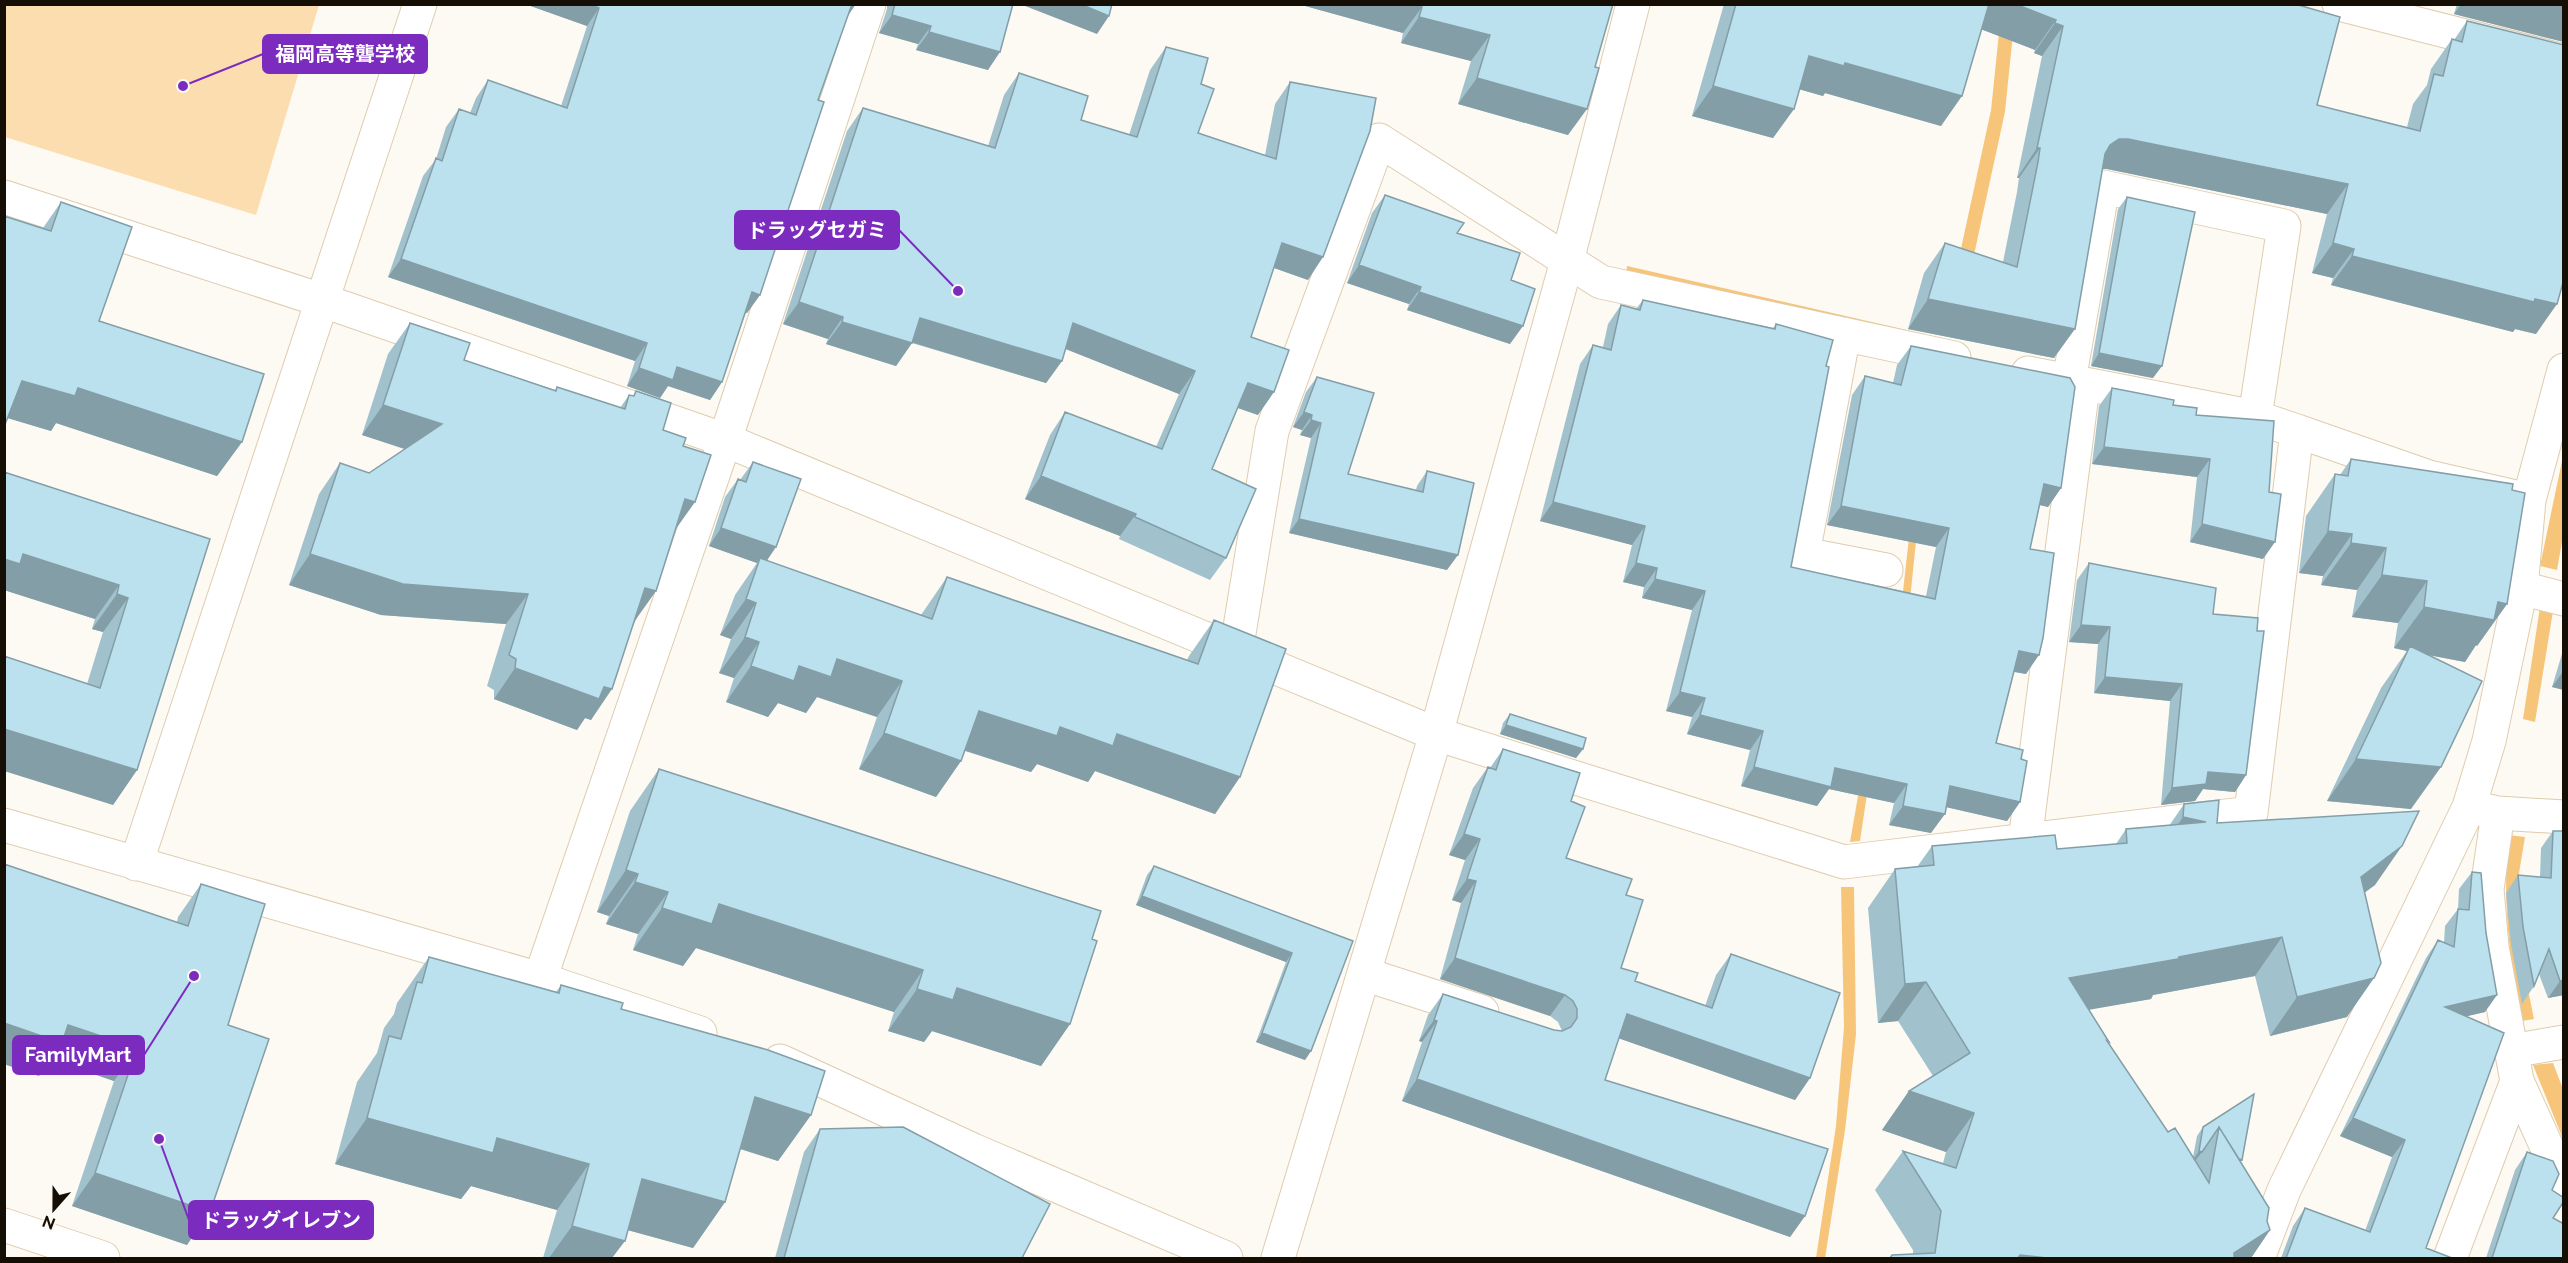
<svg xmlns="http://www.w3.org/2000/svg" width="2568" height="1263" font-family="Raleway,'Noto Sans JP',sans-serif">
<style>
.green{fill:#fcddb0}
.water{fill:#f7c579}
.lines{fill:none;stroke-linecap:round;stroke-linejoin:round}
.stream{stroke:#f7c579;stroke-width:14}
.minor-casing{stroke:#dfccaf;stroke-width:35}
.tertiary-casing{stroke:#dfccaf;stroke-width:35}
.minor{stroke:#fff;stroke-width:33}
.tertiary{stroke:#fff;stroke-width:33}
.wall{fill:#a1c2cd}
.shaded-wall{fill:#839ea7}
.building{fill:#bbe1ee;stroke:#839ea7;stroke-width:1.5}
.leader{fill:none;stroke:#7b2cbf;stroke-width:2}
.callout-dot{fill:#7b2cbf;stroke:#fdf9f3;stroke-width:2}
.callout{fill:#7b2cbf;stroke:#7b2cbf;stroke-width:2}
.callout-label{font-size:20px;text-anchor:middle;font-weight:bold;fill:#fff}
</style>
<rect width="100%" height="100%" fill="#fdf9f3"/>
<path class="green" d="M4,5H319L256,215L5,137Z"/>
<path class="water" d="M1627,266L1924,334L1922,343L1626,274Z
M2563,456V536L2557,570L2540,566Z
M1912,511L1919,512L1906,639L1879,713L1860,841L1850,842L1873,710L1898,636Z
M2540,607L2553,611L2535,722L2523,719Z
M2508,835L2525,837L2517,885L2523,965L2534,1019L2522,1021C2508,956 2503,901 2508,835Z
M1841,887H1854L1856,1034L1845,1130L1825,1258H1816L1836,1126L1844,1027Z
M2553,1063L2563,1089V1139L2533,1065Z"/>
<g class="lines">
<path class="stream" d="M1964,268L1998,111L2009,4"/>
<g class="minor-casing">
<path id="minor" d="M2339,4L2564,61
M4,197L321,300L725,440L1436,734L1844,862L2251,813L2297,431L2429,477L2529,500
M1844,334L1803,554L1886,570
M2028,373L2255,417L2297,431
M2521,588L2564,599
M1236,652L1272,431L1379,140L1601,282L1954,358
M2476,808L2498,813L2564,817
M2498,813L2487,889L2492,947L2517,1081L2564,1185
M2025,841L2081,402L2069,381L2103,187L2284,226L2255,417
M1364,974L1482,1012
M540,979L725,440L869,4
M2511,1051L2564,1042
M2258,1258L2284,1190L2469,807L2489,741L2521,588L2529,500L2564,370
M2450,1258L2517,1081"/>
</g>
<g class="tertiary-casing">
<path id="tertiary" d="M4,825L540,979L700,1033
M136,864L420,4
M780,1061L973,1150L1226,1258
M4,1225L103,1258
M1278,1258L1436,734L1567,261L1633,4"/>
</g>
<use href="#minor" class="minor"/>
<use href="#tertiary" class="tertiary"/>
</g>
<path class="wall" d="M525,4H856L847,17L818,100L760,295L747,313L746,312L722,382L710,400L668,386L660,398L627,386L635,361L388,277L423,176L436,159L446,127L459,109L470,113L476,98L488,80L561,106L587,26Z
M887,4H1013L988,70L916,50L918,44L879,33L887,9Z
M1298,4H1613L1568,135L1458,104L1471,61L1401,43L1403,33Z
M1724,4H2295L2317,105L2407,127L2413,104L2427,85L2431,69L2452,39L2454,40L2467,21L2536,334L2515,329L2513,332L2331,285L2333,278L2312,273L2327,214L2107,169H2103L2054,358L1908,329L1924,273L1945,243L2003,262L2017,192L2019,178H2017L2042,56L2034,53L2035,50L1981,29L1941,126L1825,93L1823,96L1799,89L1794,109L1773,138L1692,116Z
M2457,4H2564V42L2454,14Z
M1166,47L1201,84L1198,133L1265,155L1275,104L1290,82L1308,280L1274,268L1251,337L1258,415L1238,408L1212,469L1226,558L1210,580L1119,539L1120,536L1025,499L1050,435L1065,412L1156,447L1179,394L1066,349L1062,361L1046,383L912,343L896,366L826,344L828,339L783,324L847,131L863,108L988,146L1004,95L1019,73L1081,120L1129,135L1150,70Z
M1385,195L1457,233L1511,280L1510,344L1407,310L1409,304L1347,283L1372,213Z
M2127,197L2153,378L2091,366L2118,209Z
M61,202L99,321L242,442L217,476L56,423L51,431L8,418L43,228Z
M1643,300L1773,328L1776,324L1826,366L1791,567L1926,596L1936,547L1827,525L1852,395L1865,376L1893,383L1897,365L1911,346L2061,488L2048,507L2040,505L2030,549L2026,674L2014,672L1996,743L2021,759L2020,802L2007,821L1946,807L1931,833L1889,825L1894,803L1829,789L1817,806L1741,786L1750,750L1687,734L1692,717L1666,711L1692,610L1642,598L1644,587L1623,582L1632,545L1540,521L1580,364L1593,345L1603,347L1608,324L1621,305L1636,309Z
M410,323L464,360L555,390L557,387L620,408L629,395L633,396L636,391L663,430L683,446L676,530L591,720L585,718L577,730L494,699V690L487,686L506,624L381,615L289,585L319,494L340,463L369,473L404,449L362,435L388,354Z
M1317,377L1348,474L1416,490L1417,486L1427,471L1447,570L1289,533L1311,438L1300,435L1302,430L1293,427L1306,392Z
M2112,388L2173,405L2196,415L2263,559L2190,542L2197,477L2092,464L2099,406Z
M2351,459L2512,490L2507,604L2477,646L2476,645L2465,662L2428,655L2411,809L2327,801L2381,688L2407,651L2394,648L2398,623L2352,617L2357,590L2321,585L2323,576L2299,573L2306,516L2335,474L2340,475Z
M753,462L767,561L921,615L947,577L1187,660L1189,656L1214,620L1240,777L1215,814L1095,771L1088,782L1037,764L1031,772L965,751L961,761L936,797L859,769L877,717L817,697L806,713L778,703L768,717L726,702L734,678L719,673L731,639L720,635L735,595L757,563L709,546L725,497L738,479L740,480Z
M4,472L210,539L137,770L113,805L87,684L103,632L92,629L95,619L4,590Z
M2089,563L2213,614L2246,775L2235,792L2203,789L2195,801L2161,805L2170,701L2094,693L2098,644L2069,642L2077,580Z
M2564,647V690L2552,687Z
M1510,714L1583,749L1576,758L1500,734L1503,723Z
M1503,749L1571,801L1566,858L1626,895L1621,968L1635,981L1705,1006L1716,975L1731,954L1810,1078L1795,1100L1619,1038L1605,1080L1805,1216L1790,1237L1402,1101L1422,1042L1419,1041L1428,1015L1443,994L1554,1030L1562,1031L1558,1022L1550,1016L1440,979L1461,903L1452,900L1465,860L1449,855L1473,788L1488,767L1490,768Z
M659,769L1092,939L1070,1024L1041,1066L932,1031L924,1042L888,1031L894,1012L696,948L683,966L633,950L638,934L606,924L609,916L597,912L630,811Z
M2184,804L2217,823L2375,885L2364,892L2347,1017L2270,1036L2255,976L2153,995L2151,999L2089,1009L2108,1043L2168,1132L2193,1157L2197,1136L2203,1127L2254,1094L2241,1162L2270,1230L2251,1258H1889L1892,1255L1913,1254V1250L1875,1190L1903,1151L1943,1163L1946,1152L1882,1130L1909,1091L1933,1076L1898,1021L1878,1023L1868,908L1895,869L1917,867L1932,846L2057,849L2116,844L2126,829L2169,826Z
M2553,831H2564V995L2548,998L2539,974L2534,986L2522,1004L2511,944L2506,893L2518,875L2540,877L2541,848Z
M1154,866L1353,941L1311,1051L1305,1060L1256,1042L1286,962L1136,905L1147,875Z
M2472,872L2485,1012L2467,1016L2426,1248L2452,1258H2281L2293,1226L2305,1208L2365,1231L2392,1157L2340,1136L2426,958L2438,940L2444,943L2445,926L2458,909L2459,889Z
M201,884L228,1025L187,1245L72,1206L114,1081L50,1059L39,1076L4,1064L177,922L178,917Z
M429,957L556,992L561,985L621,1009L811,1115L778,1161L740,1149L725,1202L693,1248L628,1230L612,1258H543L557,1210L471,1186L461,1199L335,1164L357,1082L377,1053L384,1028L394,1014L397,1003Z
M820,1129L1022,1258H775L804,1152Z
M2527,1152L2552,1190L2553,1218L2564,1258H2486L2515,1170Z"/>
<path class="shaded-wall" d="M525,4H589L599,8L587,26Z
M851,4L855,5L843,23Z
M1020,4H1080L1109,16L1097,34Z
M1298,4H1413L1422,7L1403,33Z
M1985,4H2015L2056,20L2035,50L1970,25Z
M2461,4H2556L2564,6V42L2454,14Z
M892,15L931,26L918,44L879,33Z
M1419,17L1490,35L1471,61L1401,43Z
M2055,23L2063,26L2042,56L2034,53Z
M929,32L1000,52L988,70L916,50Z
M1809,56L1845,63L1962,96L1941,126L1825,93L1823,96L1788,86Z
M1477,78L1587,109L1568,135L1458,104Z
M1713,86L1794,109L1773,138L1692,116Z
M2119,139H2128L2348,184L2327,214L2107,169H2098L2110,145Z
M2037,148H2040L2019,178H2017Z
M1282,243L1323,257L1308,280L1266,265Z
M2333,243L2354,249L2333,278L2312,273Z
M2352,256L2535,299L2557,304L2536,334L2515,329L2513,332L2331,285Z
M401,259L647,343L635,361L388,277Z
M1359,265L1421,287L1409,304L1347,283Z
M752,292L760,295L747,313L740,310Z
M1419,292L1523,326L1510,344L1407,310Z
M1928,299L2075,329L2054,358L1908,329Z
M799,302L843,317L828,339L783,324Z
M920,318L1062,361L1046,383L904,340Z
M842,322L912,343L896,366L826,344Z
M1073,323L1195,371L1179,394L1058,346Z
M2099,353L2162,366L2153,378L2091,366Z
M677,367L722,382L710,400L668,386L660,398L627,386L639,368Z
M22,381L78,388L242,442L217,476L56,423L51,431L4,417Z
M1248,383L1274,392L1258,415L1232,406Z
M383,405L442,424L421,454L362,435Z
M1304,412L1312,415L1302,430L1293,427Z
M1311,420L1321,423L1311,438L1300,435Z
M2104,447L2210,459L2197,477L2092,464Z
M1041,476L1136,514L1120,536L1025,499Z
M2044,484L2061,488L2048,507L2031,503Z
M685,499L695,502L673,533Z
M1553,502L1645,526L1632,545L1540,521Z
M1841,506L1949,528L1936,547L1827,525Z
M1299,519L1458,555L1447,570L1289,533Z
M2202,524L2275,542L2263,559L2190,542Z
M721,528L776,547L764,565L760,558L757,563L709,546Z
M2328,531L2352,534L2323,576L2299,573Z
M2351,543L2386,548L2357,590L2321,585Z
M23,554L119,585L95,619L4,590V559Z
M310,554L528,594L506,624L381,615L289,585Z
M1636,563L1657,568L1644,587L1623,582Z
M2382,575L2427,581L2398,623L2352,617Z
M1655,579L1705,591L1692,610L1642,598Z
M645,588L656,591L634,622Z
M117,594L128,598L103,632L92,629Z
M746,599L756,603L731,639L720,635Z
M2498,602L2507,604L2477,646L2476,645L2465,662L2408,651L2410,646L2407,651L2394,648L2424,607Z
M2081,625L2110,627L2098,644L2069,642Z
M745,637L759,642L734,678L719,673Z
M2019,651L2039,655L2026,674L2005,670Z
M837,659L902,681L877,717L817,697L806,713L778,703L768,717L726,702L751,666H799Z
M515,668L604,687L612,689L591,720L585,718L577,730L494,699Z
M2564,670V690L2552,687Z
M2105,677L2182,684L2170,701L2094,693Z
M1680,692L1705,698L1692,717L1666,711Z
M979,711L1060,727L1117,734L1240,777L1215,814L1095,771L1088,782L1037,764L1031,772L954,747Z
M1700,715L1763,731L1750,750L1687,734Z
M1506,725L1583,749L1576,758L1500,734Z
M4,729L137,770L113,805L4,771Z
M884,733L961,761L936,797L859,769Z
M2356,759L2441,767L2411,809L2327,801Z
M1754,767L1835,768L1907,784L1894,803L1829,789L1817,806L1741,786Z
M2208,772L2246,775L2235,792L2203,789L2195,801L2161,805L2172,788Z
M1950,786L2020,802L2007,821L1937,805Z
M1903,806L1945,814L1931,833L1889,825Z
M2183,817L2206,822L2156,856Z
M1464,834L1480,839L1465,860L1449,855Z
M2402,846L2375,885L2333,916L2361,877Z
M626,870L638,874L609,916L597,912Z
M1467,879L1476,881L1461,903L1452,900Z
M635,882L668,892L638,934L606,924Z
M1142,896L1292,953L1286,962L1136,905Z
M719,904L923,970L894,1012L696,948L683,966L633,950L662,908Z
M2282,937L2255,976L2153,995L2151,999L2042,1018L2069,978Z
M1455,958L1565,995L1550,1016L1440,979Z
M2374,978L2347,1017L2270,1036L2297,997Z
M2564,980V995L2548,998L2560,981Z
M1926,982L1898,1021L1878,1023L1905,984Z
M957,988L1070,1024L1041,1066L932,1031L924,1042L888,1031L917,989Z
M2497,995L2485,1012L2433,1024L2445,1007Z
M1627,1014L1810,1078L1795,1100L1612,1036Z
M1434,1020L1437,1021L1422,1042L1419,1041Z
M4,1023L68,1025L137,1048L114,1081L50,1059L39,1076L4,1064Z
M1262,1033L1311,1051L1305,1060L1256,1042Z
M1417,1079L1805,1216L1790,1237L1402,1101Z
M1909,1091L1974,1113L1946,1152L1882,1130Z
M755,1097L811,1115L778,1161L722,1143Z
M367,1118L497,1138L589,1164L557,1210L471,1186L461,1199L335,1164Z
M2353,1118L2405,1140L2392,1157L2340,1136Z
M2199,1151L2202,1152L2195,1161L2193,1160Z
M95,1173L210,1212L187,1245L72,1206Z
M642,1179L725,1202L693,1248L609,1225Z
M572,1226L625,1241L612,1258H549Z
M2270,1230L2251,1258H2231L2234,1253Z
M2020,1255L2047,1258H2017Z"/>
<path class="building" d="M589,4H852L818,100L824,102L760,295L752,292L722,382L677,367L673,380L639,368L647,343L401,259L436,158L442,161L459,109L476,115L488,80L567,108L599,8Z
M895,4H1013L1000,52L929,32L931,26L892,15Z
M1080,4H1112L1109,16Z
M1413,4H1613L1595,67L1599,68L1587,109L1477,78L1490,35L1419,17L1422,7Z
M1736,4H1989L1962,96L1845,63L1844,66L1809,56L1794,109L1713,86Z
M2015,4H2295L2340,17L2317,105L2420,131L2434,74L2443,76L2452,39L2462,42L2467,21L2564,45V279L2557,304L2535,299L2534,302L2352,256L2354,249L2333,243L2348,184L2128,139H2119L2110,145L2105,154L2075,329L1928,299L1945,243L2017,267L2038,162L2040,148H2037L2063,26L2055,23L2056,20Z
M1166,47L1208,58L1201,84L1214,89L1198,133L1276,159L1290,82L1376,98L1370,131L1323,257L1282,243L1251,337L1289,350L1274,392L1248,383L1212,469L1256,489L1226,558L1135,517L1136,514L1041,476L1065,412L1162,449L1195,371L1073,323L1062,361L920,318L912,343L842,322L843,317L799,302L863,108L995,148L1019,73L1088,96L1081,120L1137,137Z
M1385,195L1464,223L1457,233L1520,253L1511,280L1535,289L1523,326L1419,292L1421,287L1359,265Z
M2127,197L2195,212L2162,366L2099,353Z
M61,202L132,227L99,321L264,374L242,442L78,388L75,396L22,381L4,427V216L51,231Z
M1643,300L1775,329L1776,324L1833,340L1826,366L1829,367L1791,567L1935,599L1949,528L1841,506L1865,376L1901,385L1911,346L2070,378L2075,387L2061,488L2044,484L2030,549L2054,553L2043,638L2039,655L2019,651L1996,743L2023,750L2021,759L2027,761L2020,802L1950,786L1945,814L1903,806L1907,784L1835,768L1831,787L1754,767L1763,731L1700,715L1705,698L1680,692L1705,591L1655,579L1657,568L1636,563L1645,526L1553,502L1593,345L1611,350L1621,305L1640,310Z
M410,323L470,343L464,360L556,391L557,387L625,409L629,395L634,396L636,391L671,403L663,430L686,438L683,446L711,455L695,502L685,499L656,591L645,588L612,689L604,687L599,699L515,668L516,659L509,655L528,594L403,584L310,554L340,463L369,473L442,424L383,405Z
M1317,377L1374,393L1348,474L1423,492L1427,471L1474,483L1458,555L1299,519L1321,423L1311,420L1312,415L1304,412Z
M2112,388L2174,400L2173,405L2197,408L2196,415L2274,421L2269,492L2281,494L2275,542L2202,524L2210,459L2104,447Z
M2351,459L2513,484L2512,490L2525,493L2507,604L2498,602L2494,620L2424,607L2427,581L2382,575L2386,548L2351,543L2352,534L2328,531L2335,474L2348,476Z
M753,462L801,479L776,547L721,528L738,479L746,482Z
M4,472L210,539L137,770L4,729V656L100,688L128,598L117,594L119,585L23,554L20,564L4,559Z
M760,558L932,619L947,577L1198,664L1214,620L1286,649L1240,777L1117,734L1113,746L1060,727L1057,736L979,711L961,761L884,733L902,681L837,659L831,677L799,666L794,681L751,666L759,642L745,637L756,603L746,599Z
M2089,563L2216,588L2213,614L2258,618L2257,631H2264L2246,775L2208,772L2206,784L2172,788L2182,684L2105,677L2110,627L2081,625Z
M2410,646L2482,681L2441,767L2356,759Z
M1510,714L1586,738L1583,749L1506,725Z
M1503,749L1580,773L1571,801L1585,807L1566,858L1632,879L1626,895L1643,900L1621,968L1638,973L1635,981L1712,1008L1731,954L1840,993L1810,1078L1627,1014L1605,1080L1828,1149L1805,1216L1417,1079L1437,1021L1434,1020L1443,994L1554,1030L1562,1031L1571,1027L1577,1018V1009L1573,1001L1565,995L1455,958L1476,881L1467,879L1480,839L1464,834L1488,767L1496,770Z
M659,769L1101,911L1092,939L1097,941L1070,1024L957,988L953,1000L917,989L923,970L719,904L712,924L662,908L668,892L635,882L638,874L626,870Z
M2219,800L2217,823L2419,811L2402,846L2361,877L2381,963L2374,978L2297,997L2282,937L2179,957L2178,959L2069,978L2109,1042L2107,1041L2168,1132L2175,1128L2209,1183L2219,1127L2269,1208L2267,1221L2270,1230L2234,1253V1258H2047L2020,1255L2018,1258H1890L1892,1255L1935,1253L1941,1211L1903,1151L1956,1168L1974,1113L1909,1091L1970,1053L1926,982L1905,984L1895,869L1934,865L1932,846L2055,835L2057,849L2127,843L2126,829L2206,822L2183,817L2184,804Z
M2553,831H2564V980L2560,981L2549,949L2534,986L2523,927L2518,875L2551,878Z
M4,864L188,926L201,884L265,904L228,1025L269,1039L210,1212L95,1173L137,1048L68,1025L62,1043L4,1023Z
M1154,866L1353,941L1311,1051L1262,1033L1292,953L1142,896Z
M2472,872L2481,873L2486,933L2497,995L2445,1007L2504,1033L2426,1248L2452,1258H2286L2305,1208L2370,1232L2405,1140L2353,1118L2438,940L2454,947L2458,909L2469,910Z
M429,957L559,993L561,985L623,1003L621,1009L768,1050L825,1071L811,1115L755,1097L725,1202L642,1179L625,1241L572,1226L589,1164L497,1138L493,1153L367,1118L389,1036L401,1039L417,982L422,983Z
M2254,1094L2242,1160L2239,1159L2219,1127L2202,1152L2199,1151L2203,1127Z
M903,1127L1050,1204L1022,1258H784L820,1129Z
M2527,1152L2553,1161L2559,1174L2552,1190L2564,1198V1201L2553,1218L2564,1224V1258H2492Z"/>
<path class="leader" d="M183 86L263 54M958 291L899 230M194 976L144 1055M159 1139L189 1220"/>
<g class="callout-dot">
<circle cx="183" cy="86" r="6"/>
<circle cx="958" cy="291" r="6"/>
<circle cx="194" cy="976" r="6"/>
<circle cx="159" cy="1139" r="6"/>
</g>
<g class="callout">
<rect x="263" y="35" width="164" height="38" rx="6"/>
<rect x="735" y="211" width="164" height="38" rx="6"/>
<rect x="13" y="1036" width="131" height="38" rx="6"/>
<rect x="189" y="1201" width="184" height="38" rx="6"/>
</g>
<g class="callout-label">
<text x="345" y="61">福岡高等聾学校</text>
<text x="817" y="237">ドラッグセガミ</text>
<text x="78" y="1062">FamilyMart</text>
<text x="281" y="1227">ドラッグイレブン</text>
</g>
<rect width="2568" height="1263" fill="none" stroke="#150e05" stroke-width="12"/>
<g transform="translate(54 1209) rotate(201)" stroke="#fdf9f3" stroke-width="4.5" paint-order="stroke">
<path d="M0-4.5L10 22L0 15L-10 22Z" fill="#150e05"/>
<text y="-9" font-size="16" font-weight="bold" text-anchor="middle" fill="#150e05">N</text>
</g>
</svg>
